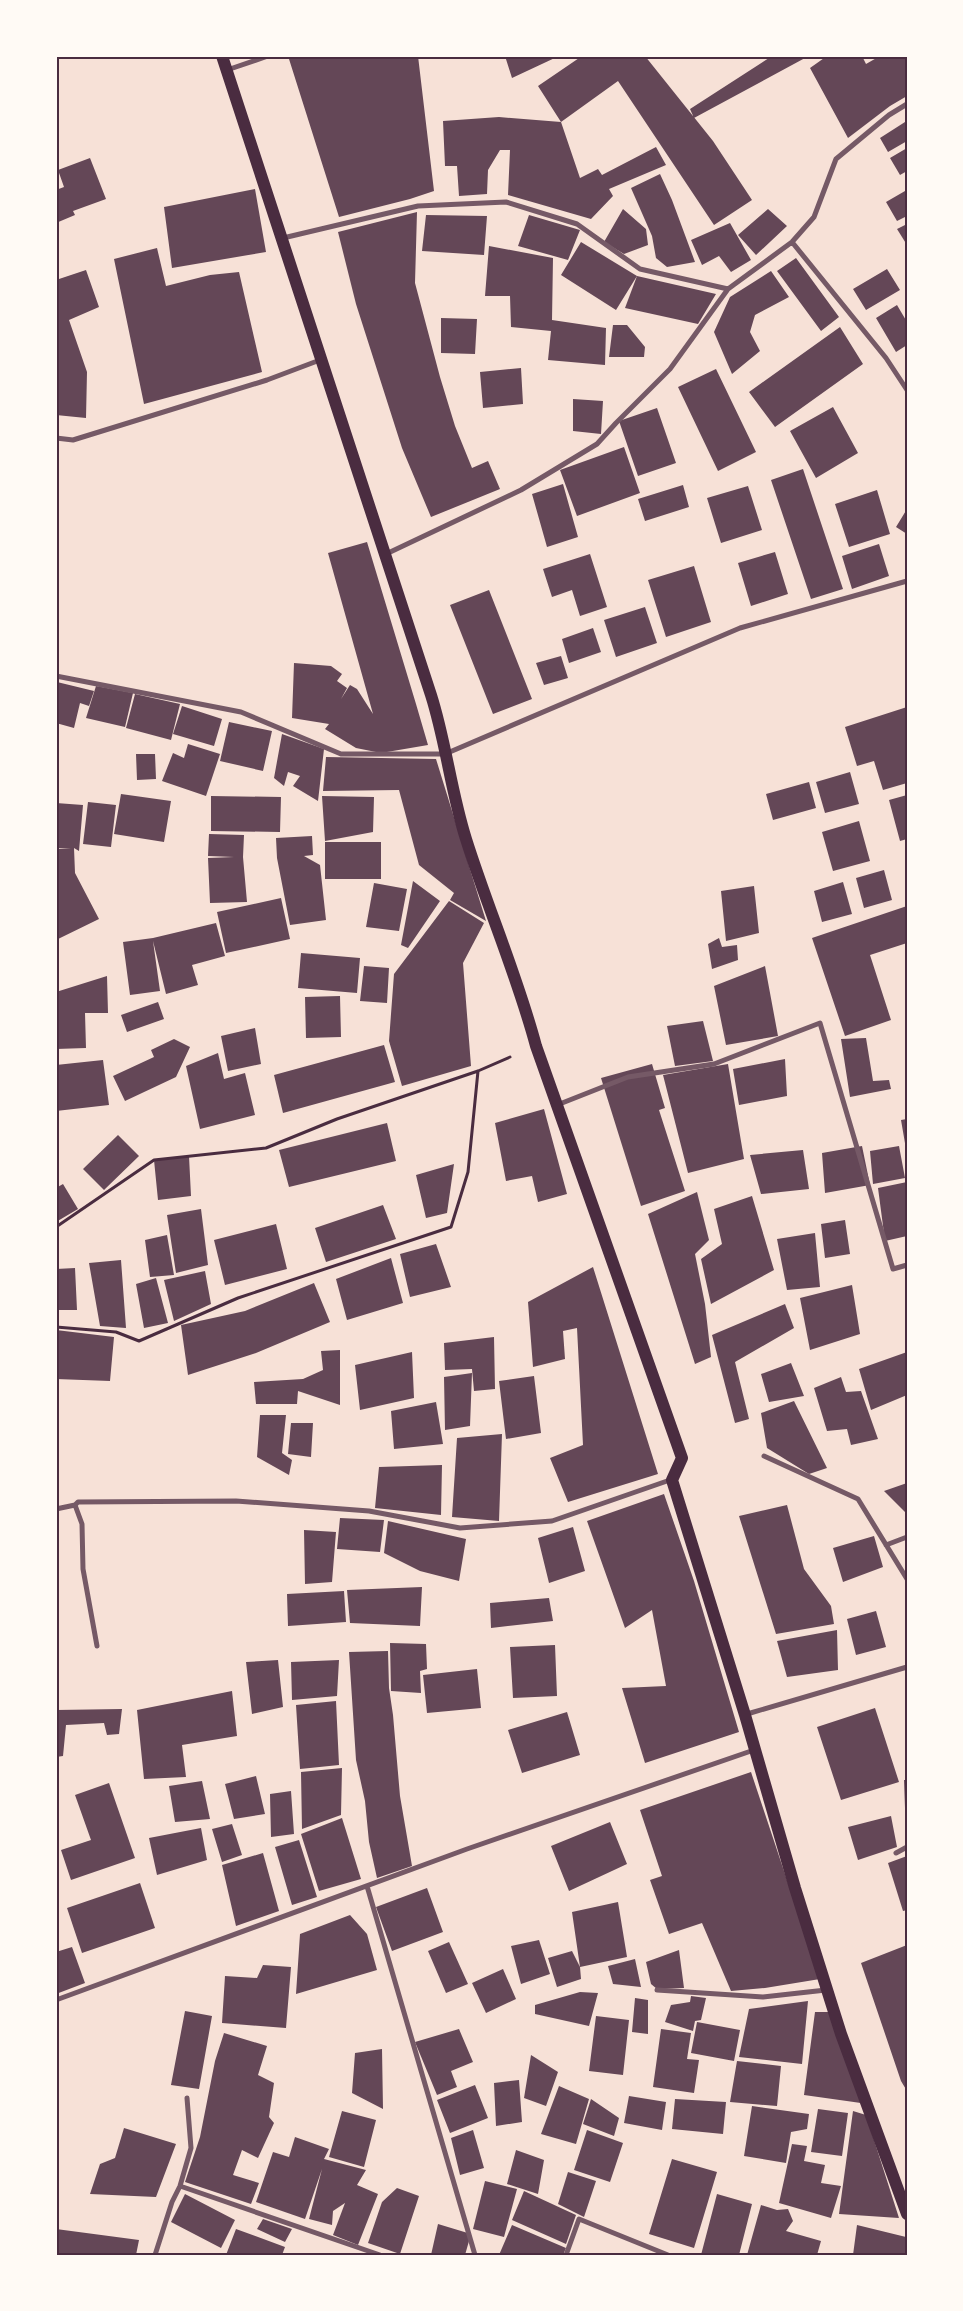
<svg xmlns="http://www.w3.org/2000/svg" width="963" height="2311" font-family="'Public Sans',sans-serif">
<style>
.building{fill:#644757}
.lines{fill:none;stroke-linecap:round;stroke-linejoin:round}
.path{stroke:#4a2c40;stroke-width:3}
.minor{stroke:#755966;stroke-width:5}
.primary{stroke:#4a2c40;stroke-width:12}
.neatline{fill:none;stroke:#4a2c40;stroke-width:2}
</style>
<rect width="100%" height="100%" fill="#f7e1d7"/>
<path class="building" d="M297,56H418L434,191L410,199L339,217L289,59Z
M505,56H559L512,78Z
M582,56H645L713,141L752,200L714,225L618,81L561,122L538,86Z
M772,56H804L805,58L694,118L690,109Z
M827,56H862L866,64L880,56H907V96L890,106L848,138L810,68Z
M499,117L561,122L580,178L598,169L602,175L656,147L666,165L609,189L613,196L591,219L508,195L510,150H500L488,170L487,194L459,196L457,166H445L443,121Z
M905,122L907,126V141L888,152L880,138Z
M907,148V171L900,175L890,158Z
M90,158L106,199L73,211L75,215L56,223V190L64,187L58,170Z
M660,174L672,200L695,262L667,267L656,258L652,236L631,188Z
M255,189L266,252L172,268L164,207Z
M905,191L907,194V216L897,221L886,202Z
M623,209L646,229L648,245L624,254L604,242Z
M768,209L787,226L756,255L738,235Z
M417,212L415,283L440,377L455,426L472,468L488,461L500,489L431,517L402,448L356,304L338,232Z
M426,215L487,216L484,255L422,251Z
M529,215L580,230L568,260L518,246Z
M730,223L751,260L731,272L719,256L702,265L691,240Z
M907,224V245L897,229Z
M581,242L637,276L716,294L698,324L625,308L637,276L616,310L561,275Z
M489,246L553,258L552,320L606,328L605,365L548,360L551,331L511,327L510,296H485Z
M157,248L166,286L210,275L239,272L262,372L144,404L114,259Z
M796,258L839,317L821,331L777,271Z
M887,269L900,290L866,310L853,289Z
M86,270L99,307L69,320L87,372L86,418L56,415V293L59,292L56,280Z
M771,271L789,297L755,315L750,332L760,351L732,374L714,332L730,297Z
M897,305L907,322V345L896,352L876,318Z
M441,318L477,319L475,354L441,353Z
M613,325H627L645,347L644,357H609Z
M840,327L863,364L775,427L749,392Z
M521,368L523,404L483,408L480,372Z
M716,369L756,452L718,471L678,387Z
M573,399L603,401L601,434L573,431Z
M833,407L858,453L816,478L790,431Z
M657,408L676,463L638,476L619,421Z
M624,447L640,493L577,516L560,470Z
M803,469L843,589L811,599L771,480Z
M563,484L578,537L547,547L532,494Z
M683,485L689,507L645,521L638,499Z
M748,486L762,530L721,543L707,498Z
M877,490L890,534L849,547L835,504Z
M907,509V534L896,527Z
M367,542L416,704L428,745L381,753L356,748L325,729L329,724L292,718L294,663L331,666L342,674L337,681L347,688L341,699L350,685L357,689L373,714L328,553Z
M879,544L889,576L852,589L842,556Z
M775,552L788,594L751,606L738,563Z
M590,554L607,607L580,616L572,590L552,597L543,569Z
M694,566L711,622L666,637L648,580Z
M489,590L532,699L493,714L450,605Z
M645,607L657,643L616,657L604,620Z
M593,628L601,652L569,663L562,639Z
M561,656L568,678L544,685L536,663Z
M57,682L94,691L89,706L80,703L74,728L56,723Z
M96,686L133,693L125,727L86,718Z
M135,694L180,704L171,740L126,728Z
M182,706L222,719L214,746L173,734Z
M907,707V783L883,790L874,761L857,766L845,727Z
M229,722L272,731L263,771L220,761Z
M282,734L324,749L318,801L293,786L300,776L288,772L284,786L274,778Z
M188,744L220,754L206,796L162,781L173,753L184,758Z
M136,754H155L156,779L137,780Z
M326,757L436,759L486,921L450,900L454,893L419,865L399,790L323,791Z
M850,772L859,804L825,813L816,782Z
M809,782L816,808L773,820L766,794Z
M121,794L171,801L164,842L114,834Z
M907,795V839L900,841L889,800Z
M211,796L281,797L280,832L211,831Z
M322,796L374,797L373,832L325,841Z
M88,802L116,805L111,847L83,844Z
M56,803L83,805L79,851L74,848L75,873L99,919L56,940V849L71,848H56Z
M859,821L870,861L833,871L822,832Z
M209,834L244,835L243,857L247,902L210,903L208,858L234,857L208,856Z
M312,836L313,855L304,856L320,865L326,920L290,925L277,858L276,838Z
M325,842H381V879H325Z
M884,870L892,900L864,908L856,878Z
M413,881L440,901L408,948L401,945Z
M843,882L852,914L822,922L814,891Z
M374,883L407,889L399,931L366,927Z
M754,886L759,933L726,941L721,891Z
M281,898L290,939L226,953L217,912Z
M449,901L484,923L463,963L471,1066L402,1086L389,1041L394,974Z
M907,906V943L870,955L891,1020L845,1036L812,938Z
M216,923L225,956L192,965L198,985L166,994L153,941L160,991L130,995L123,942L153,938Z
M719,938L722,947L737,945L738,960L712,969L708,944Z
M301,953L360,958L357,993L298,988Z
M364,966L389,968L387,1003L360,1001Z
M765,966L778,1036L726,1045L714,986Z
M107,976L108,1013H85L86,1048L56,1049V992Z
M340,996L341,1037L306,1038L305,997Z
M158,1002L164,1019L127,1032L121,1015Z
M703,1021L713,1061L675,1066L667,1026Z
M255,1028L261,1064L228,1071L221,1036Z
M866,1038L873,1081L889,1080L891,1089L850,1097L841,1039Z
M174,1039L190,1047L176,1077L125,1101L113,1076L154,1057L151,1050Z
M384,1045L395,1082L283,1113L274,1075Z
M218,1053L224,1079L245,1073L255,1115L200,1129L186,1066Z
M785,1059L787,1096L739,1105L733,1069Z
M103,1060L109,1105L56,1111V1065Z
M652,1064L665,1108L659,1110L685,1191L641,1206L601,1078Z
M728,1064L744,1159L688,1173L663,1075Z
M544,1109L567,1194L538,1202L532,1176L506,1181L495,1123Z
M907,1119V1149H906L901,1120Z
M387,1123L396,1161L289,1187L279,1150Z
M118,1135L139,1156L104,1190L83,1169Z
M862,1146L870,1185L825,1193L822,1153Z
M899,1146L905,1178L873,1184L870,1151Z
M803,1150L809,1189L761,1194L750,1155Z
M189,1156L191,1196L158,1200L154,1160Z
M454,1164L447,1213L426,1218L416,1175Z
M907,1182V1236L885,1241L878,1188Z
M63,1184L78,1209L56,1222V1188Z
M697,1192L709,1240L695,1254L705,1304L711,1357L695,1364L648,1214Z
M752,1196L774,1270L711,1304L701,1259L722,1244L714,1209Z
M383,1205L396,1239L326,1262L315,1228Z
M201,1209L208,1265L176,1273L167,1215Z
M845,1220L850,1254L825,1258L821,1224Z
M276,1224L287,1269L225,1285L214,1240Z
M815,1233L820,1287L787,1290L777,1239Z
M167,1235L174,1275L150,1277L145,1240Z
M436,1244L451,1287L410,1297L400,1254Z
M391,1258L403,1303L347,1320L336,1279Z
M121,1260L126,1328L100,1326L89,1263Z
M593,1267L658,1474L568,1502L550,1458L583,1445L577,1328L563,1331L565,1359L533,1367L528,1302Z
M75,1268L77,1310H56V1269Z
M205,1271L211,1304L174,1321L164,1280Z
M156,1278L168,1323L144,1328L136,1284Z
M314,1283L330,1322L256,1353L188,1375L181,1325L245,1311Z
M852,1285L860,1334L810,1350L800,1298Z
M785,1304L794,1328L735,1362L749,1419L735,1423L712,1335Z
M56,1330L114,1337L110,1381L56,1379Z
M494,1337L495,1389L474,1391L472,1369L445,1370L444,1343Z
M340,1350V1405L298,1391L297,1404H256L254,1382L303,1379L323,1370L321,1351Z
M412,1352L414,1398L360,1410L355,1365Z
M907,1352V1395L871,1410L859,1369Z
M791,1363L804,1396L769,1402L761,1374Z
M472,1373L470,1426L445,1430L444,1377Z
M534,1376L541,1433L506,1439L499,1381Z
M841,1377L846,1392L861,1391L878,1439L851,1445L847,1429L827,1431L814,1388Z
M794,1401L827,1468L809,1474L767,1448L761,1413Z
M436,1402L443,1444L394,1449L391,1411Z
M260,1415H286L282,1453L292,1460L289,1475L257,1457Z
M291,1423H313L311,1457L288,1454Z
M502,1434L499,1521L452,1517L457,1438Z
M442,1465L441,1515L375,1508L379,1467Z
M907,1483V1514L884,1491Z
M664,1494L694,1581L739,1732L645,1763L622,1688L666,1686L652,1610L625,1628L587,1521Z
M787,1505L804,1569L831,1606L834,1624L776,1634L739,1516Z
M340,1518L384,1520L380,1552L337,1549Z
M388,1521L466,1539L459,1581L420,1571L384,1553Z
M573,1527L585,1571L549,1583L538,1538Z
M304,1530L336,1532L332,1582L305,1584Z
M874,1536L883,1567L843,1582L833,1548Z
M422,1587L420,1626L350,1623L347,1590Z
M344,1591L346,1622L288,1626L287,1594Z
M549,1598L553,1621L491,1628L490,1603Z
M876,1611L886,1647L856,1655L847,1619Z
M837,1630L838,1670L787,1677L777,1641Z
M390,1643L426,1644L427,1669L420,1671L421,1693L391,1691Z
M555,1645L557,1696L513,1698L510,1647Z
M388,1651L389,1688L393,1715L400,1796L412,1866L377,1878L369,1842L365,1801L356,1760L349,1652Z
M278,1660L283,1707L252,1714L246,1662Z
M339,1660L337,1696L292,1700L291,1662Z
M477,1669L481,1708L427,1713L423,1675Z
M232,1691L237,1736L182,1745L186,1777L144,1779L137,1710Z
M336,1701L339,1765L300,1769L296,1705Z
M875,1708L899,1782L841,1800L817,1727Z
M122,1709L119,1734L107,1735L104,1723L66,1725L63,1756L56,1757V1710Z
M567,1712L580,1755L522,1773L508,1730Z
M342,1768L341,1815L302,1829L301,1772Z
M751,1772L820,1979L765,1988L731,1991L702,1923L669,1934L650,1880L662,1876L640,1810Z
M256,1776L265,1814L234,1819L225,1784Z
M904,1780H907V1808H905Z
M202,1781L210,1819L175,1822L169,1786Z
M109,1783L135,1858L71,1880L61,1850L91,1840L75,1795Z
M291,1791L294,1834L271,1837L270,1794Z
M891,1816L897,1847L858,1860L848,1827Z
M342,1818L361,1879L319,1891L301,1834Z
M610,1822L627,1864L569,1891L551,1846Z
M232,1824L242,1855L222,1862L212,1829Z
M201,1828L207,1860L157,1875L149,1838Z
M299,1840L317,1897L292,1905L275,1847Z
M263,1853L279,1911L236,1926L222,1865Z
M907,1856V1910L903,1911L888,1863Z
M140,1883L155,1928L82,1953L67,1908Z
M427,1888L443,1932L392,1951L376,1907Z
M618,1902L627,1957L580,1967L581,1979L557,1987L548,1958L572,1951L580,1967L572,1912Z
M350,1915L367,1934L377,1970L296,1994L300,1934Z
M539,1940L550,1974L521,1984L511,1946Z
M449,1942L468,1984L446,1993L428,1951Z
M907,1945V2091L901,2081L861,1963Z
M72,1947L85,1983L56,1994V1952Z
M679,1950L684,1988L657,1989L651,1984L646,1962Z
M635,1959L641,1987L613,1984L608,1966Z
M263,1965L291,1967L286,2028L222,2023L225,1976L257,1978Z
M503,1969L516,1999L486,2013L472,1983Z
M580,1992L598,1993L589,2026L535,2014V2005Z
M691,1996L706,1998L701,2020L695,2021L693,2031L665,2022L671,2005L690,2002Z
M635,1998L648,2000V2034L632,2032Z
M808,2001L802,2064L739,2057L749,2009Z
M185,2011L212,2016L199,2089L171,2085Z
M815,2012H829L861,2103L804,2095Z
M596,2016L629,2020L623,2075L589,2071Z
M697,2022L740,2030L734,2061L691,2053Z
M459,2029L473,2062L451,2071L457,2087L437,2095L415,2042Z
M661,2029L691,2033L687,2059L699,2060L694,2093L653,2087Z
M224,2033L267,2046L258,2075L274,2083L269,2117L274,2123L258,2158L242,2150L233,2175L259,2183L251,2204L185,2182L200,2137L215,2061Z
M382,2049L383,2109L352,2093L355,2053Z
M531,2055L558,2072L546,2106L524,2098Z
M737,2061L781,2066L777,2106L730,2102Z
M519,2080L522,2122L496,2126L494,2083Z
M475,2085L488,2118L450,2133L437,2100Z
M559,2086L589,2099L576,2144L541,2134Z
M629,2096L666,2102L662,2130L624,2123Z
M591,2099L619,2118L614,2136L583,2124Z
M675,2099L726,2102L723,2134L672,2129Z
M752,2106L809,2114L807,2129L791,2132L786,2163L744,2156Z
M818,2109L848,2113L842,2156L811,2152Z
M342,2111L376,2120L364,2167L329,2157Z
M853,2111L866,2115L899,2218L839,2214Z
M124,2128L176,2144L156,2197L90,2194L100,2164L115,2158Z
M473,2130L484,2168L460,2175L451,2138Z
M587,2130L623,2143L610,2182L574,2170Z
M295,2137L329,2149L324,2159L366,2170L357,2185L378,2194L358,2245L333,2235L345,2203L333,2211L332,2225L309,2219L322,2169L305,2219L256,2202L273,2152L289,2157Z
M792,2144L807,2146L804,2161L825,2165L821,2183L841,2186L831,2218L779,2203Z
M516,2150L544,2160L538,2194L507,2184Z
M672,2159L717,2172L694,2248L649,2234Z
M568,2172L596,2181L584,2217L558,2204Z
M485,2181L517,2189L504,2237L473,2229Z
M397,2188L419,2196L400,2254L368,2243L382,2202Z
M524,2191L576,2215L566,2244L512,2220Z
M185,2194L235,2220L221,2248L171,2222Z
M717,2194L752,2204L739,2255H701Z
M761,2205L777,2210L788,2209L793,2221L786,2231L821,2241L817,2255H747Z
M263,2219L292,2229L285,2242L257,2229Z
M438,2224L471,2234L465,2255H431Z
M512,2225L566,2248L563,2255H499Z
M857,2225L906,2237L907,2255H853Z
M56,2229L139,2240L136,2255H56Z
M236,2229L285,2247L282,2255H226Z"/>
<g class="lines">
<path class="path" d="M56,1227L154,1160L266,1148L337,1119L478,1071L510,1057
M56,1327L116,1332L139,1341L238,1298L451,1227L468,1172L478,1071"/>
<path class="minor" d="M227,70L268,56
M283,238L418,206L506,202L577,224L640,269L728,289
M792,242L886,358L907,390
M56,438L73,440L267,380L320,360
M386,554L521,490L597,444L616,423L670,369L728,289L792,242L814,217L836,159L889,115L907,104
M56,676L241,712L341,754H445L740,628L907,581
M557,1105L628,1077L714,1064L820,1023L893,1269L907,1265
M764,1456L858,1499L907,1579
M75,1505L82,1524L83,1569L97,1646
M56,1509L75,1505L78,1502L236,1501L369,1511L460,1528L552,1521L670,1480
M886,1545L907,1537
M747,1714L907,1667
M896,1853L907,1847
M367,1886L475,2255
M657,1990L763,1997L826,1990
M56,2000L467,1849L754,1750
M180,2186L380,2255
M155,2255L172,2202L180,2186L191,2148L187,2098
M566,2255L579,2219L668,2255"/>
<path class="primary" d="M222,56L431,695C446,742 451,792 466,839C488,909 517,975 536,1046L682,1458L672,1480L745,1715L795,1888L841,2034L907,2214"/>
</g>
<rect width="963" height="2311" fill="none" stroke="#fffaf5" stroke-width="115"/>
<rect x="58" y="58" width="848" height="2196" class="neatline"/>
</svg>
